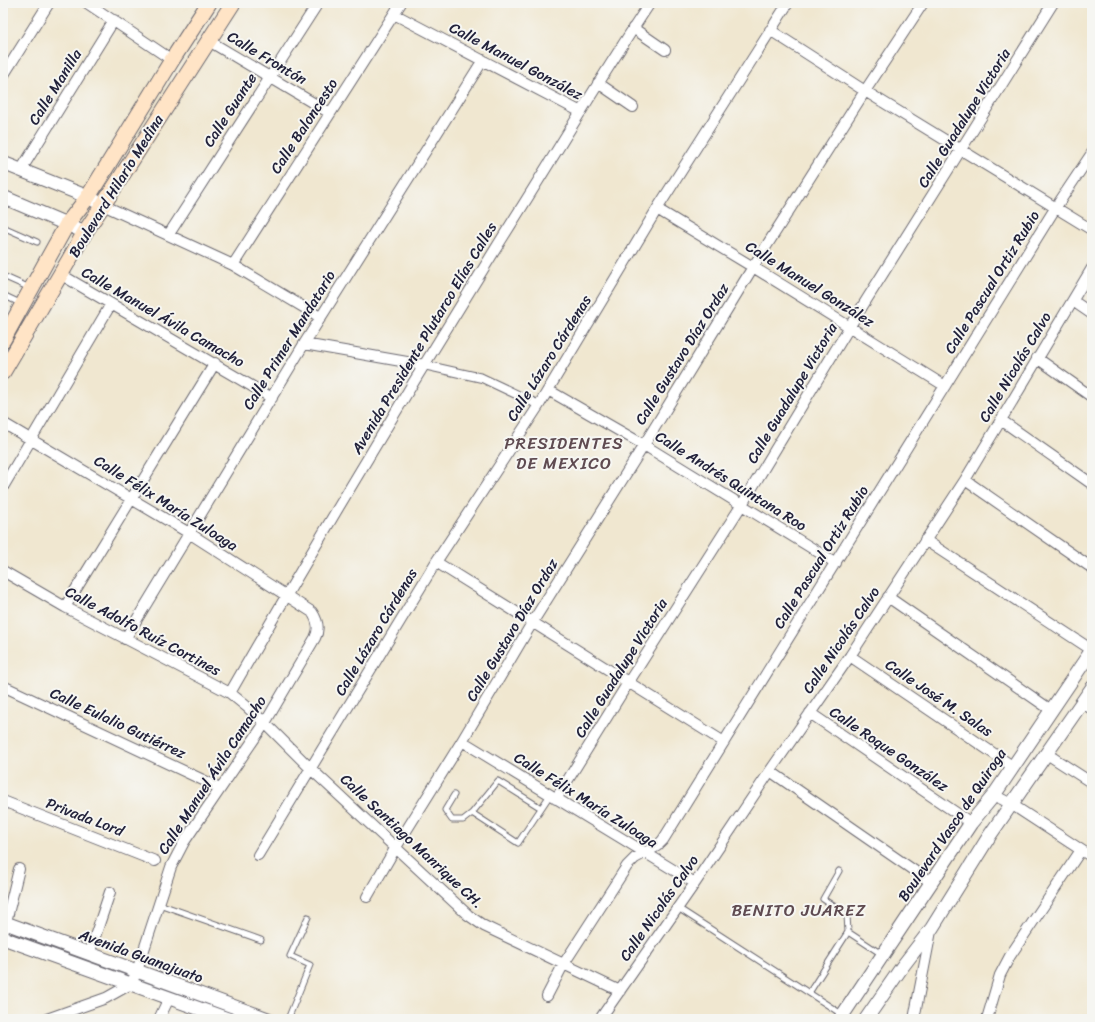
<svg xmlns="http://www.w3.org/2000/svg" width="1095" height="1022" font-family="Sriracha,sans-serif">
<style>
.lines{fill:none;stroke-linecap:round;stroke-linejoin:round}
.service-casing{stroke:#6a676f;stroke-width:7}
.pedestrian-casing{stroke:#6a676f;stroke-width:10}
.minor-casing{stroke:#6a676f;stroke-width:12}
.tertiary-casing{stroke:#6a676f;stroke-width:15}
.secondary-casing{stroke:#6a676f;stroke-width:17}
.service{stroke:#fff;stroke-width:5}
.pedestrian{stroke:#fff;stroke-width:8}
.minor{stroke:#fff;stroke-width:10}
.tertiary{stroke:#fff;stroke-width:13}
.secondary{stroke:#ffe4c6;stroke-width:15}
.labels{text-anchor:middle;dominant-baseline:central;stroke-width:4;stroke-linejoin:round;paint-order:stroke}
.street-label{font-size:15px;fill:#22223b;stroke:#f6f6f2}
.quarter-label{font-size:17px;letter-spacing:1px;fill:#5f4b51;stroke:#f6f6f2}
</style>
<rect width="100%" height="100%" fill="#f6f6f2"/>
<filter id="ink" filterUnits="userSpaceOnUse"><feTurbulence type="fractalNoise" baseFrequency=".025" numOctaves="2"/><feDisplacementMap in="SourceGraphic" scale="8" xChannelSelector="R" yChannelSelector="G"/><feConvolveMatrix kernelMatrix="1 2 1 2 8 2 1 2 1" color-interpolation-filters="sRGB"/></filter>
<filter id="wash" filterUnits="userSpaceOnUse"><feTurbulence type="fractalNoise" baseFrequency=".012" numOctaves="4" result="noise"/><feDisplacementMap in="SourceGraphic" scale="16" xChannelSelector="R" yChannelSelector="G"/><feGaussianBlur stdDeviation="0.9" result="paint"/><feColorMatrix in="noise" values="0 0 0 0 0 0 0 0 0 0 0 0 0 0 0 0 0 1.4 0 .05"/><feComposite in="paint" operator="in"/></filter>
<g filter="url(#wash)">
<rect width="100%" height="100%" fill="#f0e7d0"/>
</g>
<g filter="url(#ink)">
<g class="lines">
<g class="service-casing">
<path id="service" d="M3,227L37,242
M3,276L30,288
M3,295L22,304
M454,795L445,810L452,820H463L472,813
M541,808L498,781L472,813L518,843L550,795
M159,904L261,940
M678,908L843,1015
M848,932L883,955
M809,993L848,932L847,915L823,899L839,871
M288,1019L310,965L290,956L308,917"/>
</g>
<g class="pedestrian-casing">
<path id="pedestrian" d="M424,365L482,378L539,405"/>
</g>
<g class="minor-casing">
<path id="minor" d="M87,3L172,60
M394,14L581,112
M633,28L665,50
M770,30L865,91L1092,230
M209,41L330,113
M3,76L49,3
M598,83L633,107
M21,170L114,20
M103,205L233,265L320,317
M657,209L753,267L945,386
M169,234L318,3
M233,265L401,3
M60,274L272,398
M1073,301L1092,314
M304,344L424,365
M1037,358L1092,397
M548,390L644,445L836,563
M1001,420L1092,484
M3,423L189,533L312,612C318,621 320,629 315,638L265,723L184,842L171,867L137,971L131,984L106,998L47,1019
M965,480L1092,568
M3,487L111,304
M925,540L1092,650
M436,562L724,742
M3,571L65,607L230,693L246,706L265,723L311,769L468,915L484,926L620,991
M888,597L1051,710
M65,607L215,363
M125,639L304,344L483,60
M850,656L1012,766
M3,686L220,788
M230,693C323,531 419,371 518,213C562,143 604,72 650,3
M1082,703L1092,709
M810,713L971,823
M462,741L695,883
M1047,754L1092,783
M770,771L932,883
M994,795L1011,804L1092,857
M556,799L628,683L741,506L850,326L1053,3
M3,801L155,861
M258,855L436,562L539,405L657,209L788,3
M367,897L396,847L462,741L532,623L644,445L753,267L865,91L923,3
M3,934L19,869
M89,954L110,892
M547,996L563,965L627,866L635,858L657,846L663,840L1056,207L1092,153
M159,1019L169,998
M600,1019L695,883L770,771L850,656L965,480L1092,268
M914,1019L931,931
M987,1019L1000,975L1010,956L1081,850"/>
</g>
<g class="tertiary-casing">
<path id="tertiary" d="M3,163L88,197L103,205
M3,197L85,232
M3,922L268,1019
M3,938L228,1019
M840,1019L971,823L994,795L1092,650
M866,1019L902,967L932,928L990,835L1092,688"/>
</g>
<g class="secondary-casing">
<path id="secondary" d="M3,340L67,224L88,197L172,60L209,3
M3,372L69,260L85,232L103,205L233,3"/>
</g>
<use href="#service" class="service"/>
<use href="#pedestrian" class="pedestrian"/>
<use href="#minor" class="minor"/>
<use href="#tertiary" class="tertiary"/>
<use href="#secondary" class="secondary"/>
</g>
</g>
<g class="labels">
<g class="street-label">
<text transform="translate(267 58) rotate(31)">Calle Frontón</text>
<text transform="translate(516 61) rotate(28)">Calle Manuel González</text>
<text transform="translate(55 87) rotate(-58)">Calle Manilla</text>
<text transform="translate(230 110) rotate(-57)">Calle Guante</text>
<text transform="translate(964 118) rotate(-58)">Calle Guadalupe Victoria</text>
<text transform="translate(304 126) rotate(-57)">Calle Baloncesto</text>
<text transform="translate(116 186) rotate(-58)">Boulevard Hilario Medina</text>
<text transform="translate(992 282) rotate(-58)">Calle Pascual Ortiz Rubio</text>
<text transform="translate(810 284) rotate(32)">Calle Manuel González</text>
<text transform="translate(163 317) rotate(30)">Calle Manuel Ávila Camacho</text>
<text transform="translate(424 338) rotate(-59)">Avenida Presidente Plutarco Elías Calles</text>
<text transform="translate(289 340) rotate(-58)">Calle Primer Mandatario</text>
<text transform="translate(682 354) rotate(-58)">Calle Gustavo Díaz Ordaz</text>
<text transform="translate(549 358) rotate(-58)">Calle Lázaro Cárdenas</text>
<text transform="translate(1015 367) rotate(-59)">Calle Nicolás Calvo</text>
<text transform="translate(792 393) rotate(-59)">Calle Guadalupe Victoria</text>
<text transform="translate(731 481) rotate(32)">Calle Andrés Quintana Roo</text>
<text transform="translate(166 503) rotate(32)">Calle Félix María Zuloaga</text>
<text transform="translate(821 557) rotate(-58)">Calle Pascual Ortiz Rubio</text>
<text transform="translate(512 630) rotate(-59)">Calle Gustavo Díaz Ordaz</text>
<text transform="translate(143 631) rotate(28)">Calle Adolfo Ruíz Cortines</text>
<text transform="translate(376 632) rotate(-59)">Calle Lázaro Cárdenas</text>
<text transform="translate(841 640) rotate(-56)">Calle Nicolás Calvo</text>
<text transform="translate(621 668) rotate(-58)">Calle Guadalupe Victoria</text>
<text transform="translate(939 698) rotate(34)">Calle José M. Salas</text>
<text transform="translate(118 723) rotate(25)">Calle Eulalio Gutiérrez</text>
<text transform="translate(889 749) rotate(34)">Calle Roque González</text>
<text transform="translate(212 775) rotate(-57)">Calle Manuel Ávila Camacho</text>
<text transform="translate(586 800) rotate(32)">Calle Félix María Zuloaga</text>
<text transform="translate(85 817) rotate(21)">Privada Lord</text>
<text transform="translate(952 825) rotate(-56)">Boulevard Vasco de Quiroga</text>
<text transform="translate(412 841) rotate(43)">Calle Santiago Manrique CH.</text>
<text transform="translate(659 908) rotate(-55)">Calle Nicolás Calvo</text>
<text transform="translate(141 956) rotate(20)">Avenida Guanajuato</text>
</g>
<g class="quarter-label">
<text x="564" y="443">PRESIDENTES<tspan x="564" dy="20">DE MEXICO</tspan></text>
<text x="799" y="910">BENITO JUAREZ</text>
</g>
</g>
<rect width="1095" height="1022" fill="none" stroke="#f6f6f2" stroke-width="16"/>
</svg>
